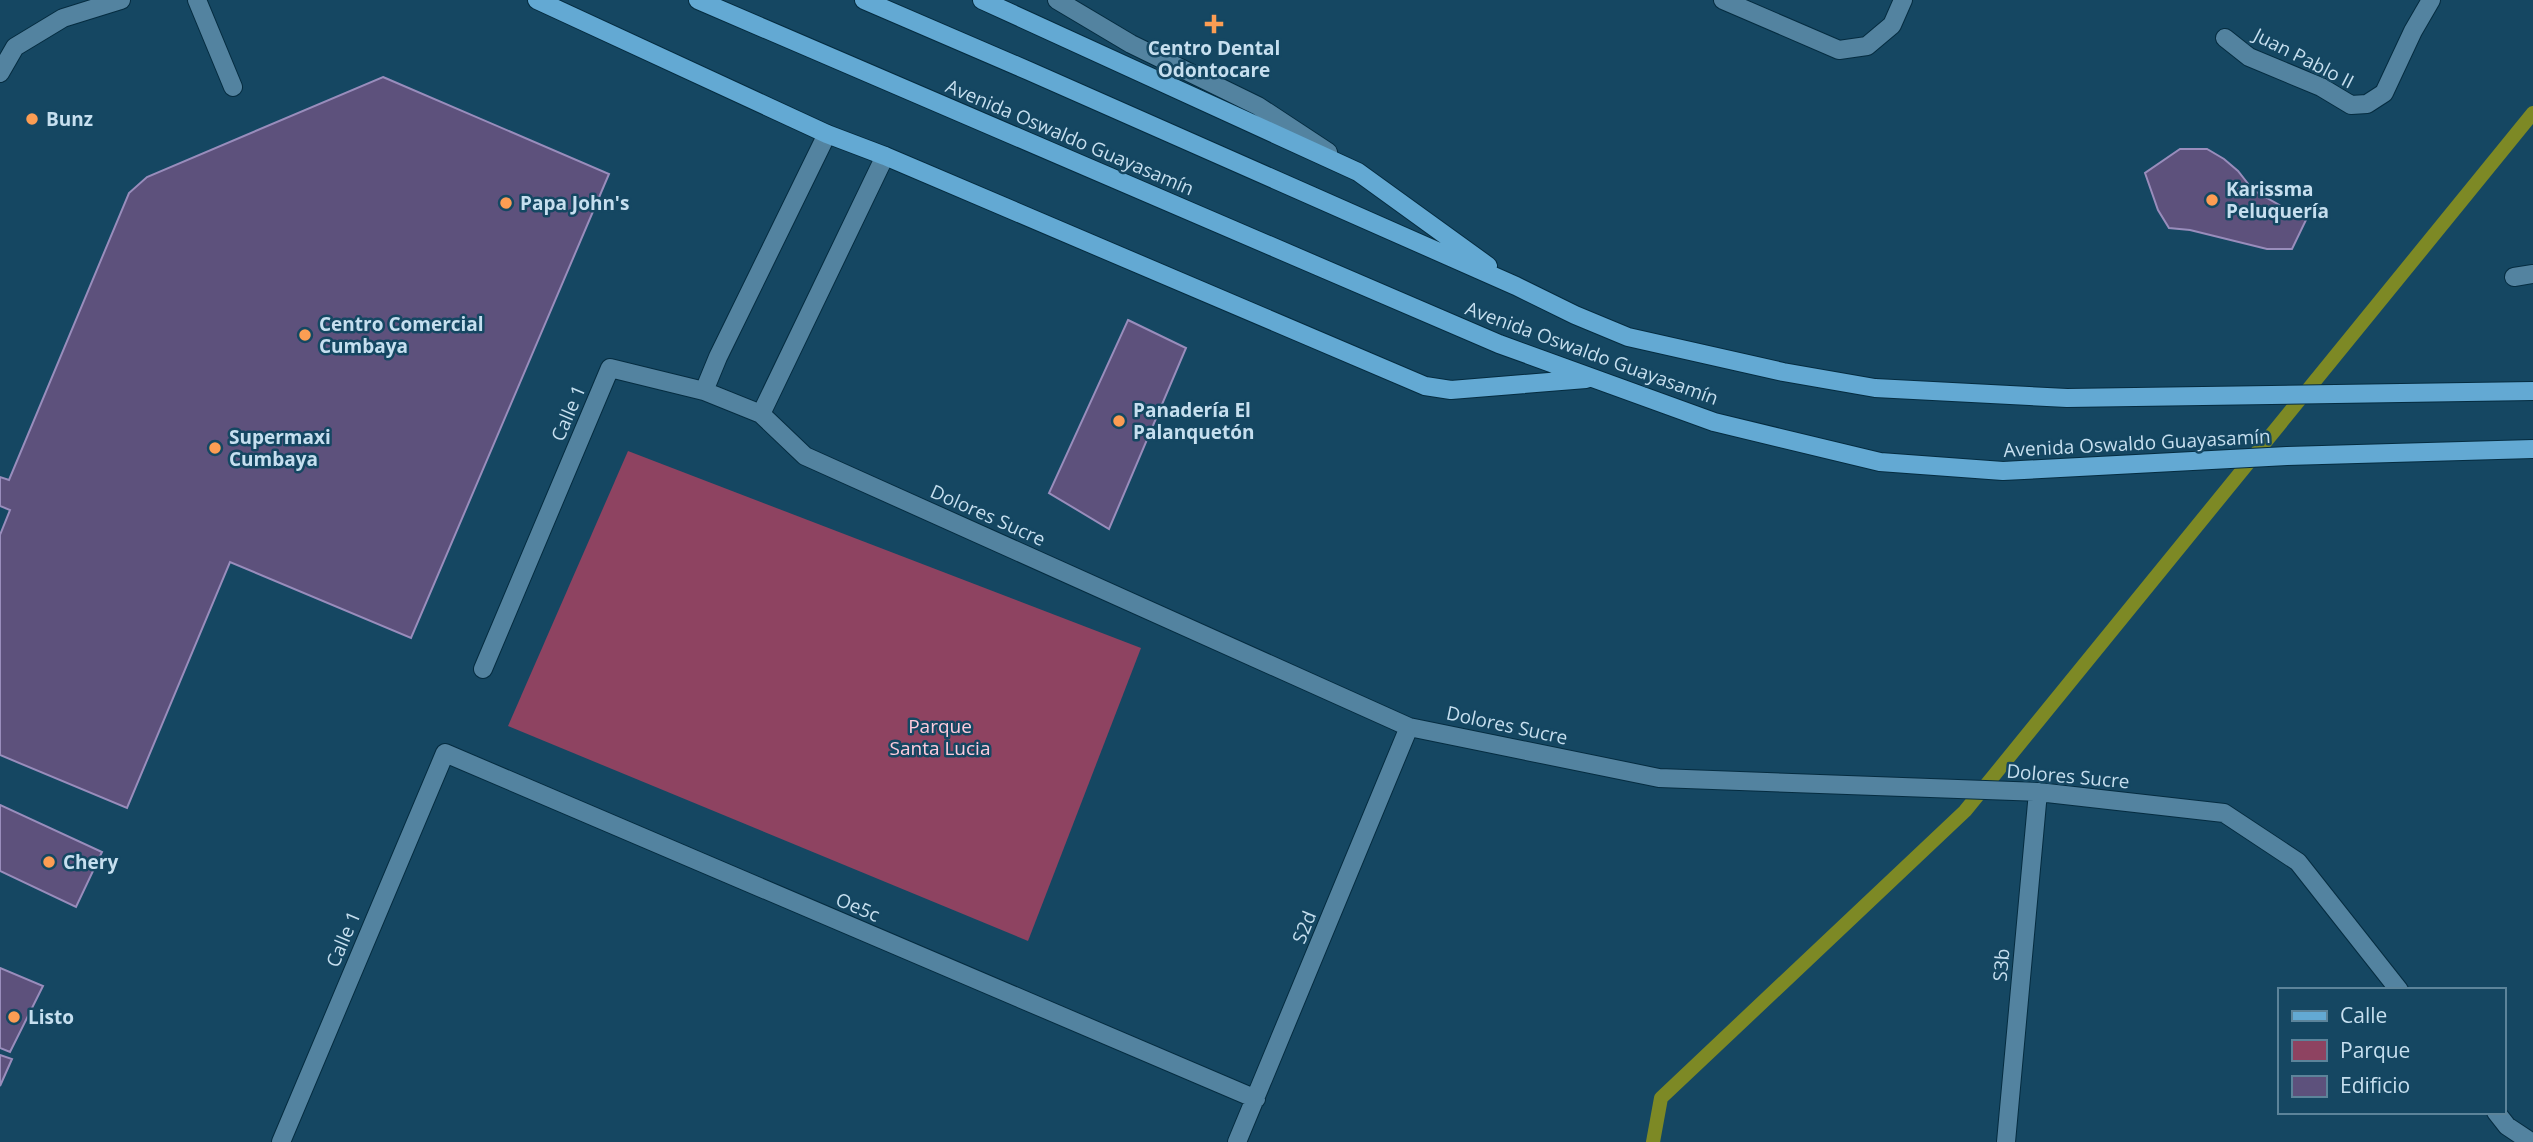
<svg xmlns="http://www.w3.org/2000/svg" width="2533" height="1142" font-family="'Open Sans',sans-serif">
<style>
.green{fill:#8e4361}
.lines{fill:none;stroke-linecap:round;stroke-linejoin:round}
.stream{stroke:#7d8925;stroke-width:14}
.building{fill:#5d517c;stroke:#998dbc;stroke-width:2}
.minor-casing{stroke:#052c40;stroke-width:20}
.major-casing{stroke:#052c40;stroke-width:20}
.minor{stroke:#5383a0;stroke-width:18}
.major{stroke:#63a9d3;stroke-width:18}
.poi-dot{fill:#fc9d53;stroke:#154762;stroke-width:2.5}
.labels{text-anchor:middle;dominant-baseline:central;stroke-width:5;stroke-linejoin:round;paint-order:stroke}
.poi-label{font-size:19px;font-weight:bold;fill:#c6dfef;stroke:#154762;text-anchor:start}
.street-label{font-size:19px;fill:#c6dfef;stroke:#154762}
.park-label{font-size:19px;fill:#fcd;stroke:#154762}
</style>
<rect width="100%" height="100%" fill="#154762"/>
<path class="green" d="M628,451L1141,648L1028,941L508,726Z"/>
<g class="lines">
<path class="stream" d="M1653,1142L1661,1098L1965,811L2533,113"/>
</g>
<path class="building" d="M383,77L609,174L411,638L230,562L127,808L0,755V535L10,510L0,506V477L9,480L129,193L147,177Z
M2180,149H2207L2224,159L2238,171L2253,190L2306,220L2292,249H2267L2190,230L2169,228L2158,210L2145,173Z
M1128,320L1186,348L1109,529L1049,493Z
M0,805L102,852L76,907L0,871Z
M0,968L43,986L10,1052L0,1048Z
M0,1055L12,1059L0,1086Z"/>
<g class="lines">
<g class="minor-casing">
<path id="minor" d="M197,0L233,87
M1057,0L1131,44L1258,106L1328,152
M1723,0L1839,50L1867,46L1892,25L1903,0
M2225,38L2249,57L2321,87L2351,105L2367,104L2384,93L2413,31L2431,0
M0,73L15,47L63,18L121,0
M2514,277L2533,274
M704,391L718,357L827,134
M761,414L885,156
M483,669L610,368L704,391L761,414L805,456L1409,727L1659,778L2038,792L2224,813L2298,862L2399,990
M2496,1112L2507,1126L2531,1142
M281,1142L445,753L1256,1099
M1237,1142L1409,727
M2006,1142L2038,792"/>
</g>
<g class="major-casing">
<path id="major" d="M537,0L827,134L885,156L1425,386L1451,390L1586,379
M698,0L1499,344L1714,422L1880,462L2003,471L2287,456L2533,449
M864,0L1029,71L1516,286L1575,315L1628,337L1783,372L1875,388L2067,398L2533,391
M982,0L1358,172L1488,266"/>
</g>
<use href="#minor" class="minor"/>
<use href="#major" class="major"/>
</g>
<g class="poi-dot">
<path d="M1210.5 13.5h7v7h7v7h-7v7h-7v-7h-7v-7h7z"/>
<circle cx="32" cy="119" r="7"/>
<circle cx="2212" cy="200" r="7"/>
<circle cx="506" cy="203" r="7"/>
<circle cx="305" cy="335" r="7"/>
<circle cx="1119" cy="421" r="7"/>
<circle cx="215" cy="448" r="7"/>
<circle cx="49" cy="862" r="7"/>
<circle cx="14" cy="1017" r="7"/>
</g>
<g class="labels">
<g class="poi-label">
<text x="1214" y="48" text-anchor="middle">Centro Dental<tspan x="1214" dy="22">Odontocare</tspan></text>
<text x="46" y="119">Bunz</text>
<text x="2226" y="189">Karissma<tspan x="2226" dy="22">Peluquería</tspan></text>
<text x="520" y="203">Papa John's</text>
<text x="319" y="324">Centro Comercial<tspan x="319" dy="22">Cumbaya</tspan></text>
<text x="1133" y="410">Panadería El<tspan x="1133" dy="22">Palanquetón</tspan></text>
<text x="229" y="437">Supermaxi<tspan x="229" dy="22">Cumbaya</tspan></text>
<text x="63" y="862">Chery</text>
<text x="28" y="1017">Listo</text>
</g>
<g class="street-label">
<text transform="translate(2304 58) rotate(27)">Juan Pablo II</text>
<text transform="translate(1070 137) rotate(23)">Avenida Oswaldo Guayasamín</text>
<text transform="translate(1592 353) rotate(20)">Avenida Oswaldo Guayasamín</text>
<text transform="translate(568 413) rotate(-67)">Calle 1</text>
<text transform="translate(2137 443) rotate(-3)">Avenida Oswaldo Guayasamín</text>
<text transform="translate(988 515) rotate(24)">Dolores Sucre</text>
<text transform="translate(1507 725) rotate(12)">Dolores Sucre</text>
<text transform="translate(2068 776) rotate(5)">Dolores Sucre</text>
<text transform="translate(858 907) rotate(23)">Oe5c</text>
<text transform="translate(1304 927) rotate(-68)">S2d</text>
<text transform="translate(343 939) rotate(-67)">Calle 1</text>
<text transform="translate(2001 965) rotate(-85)">S3b</text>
</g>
<g class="park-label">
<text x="940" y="726">Parque<tspan x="940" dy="22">Santa Lucia</tspan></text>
</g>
</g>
<rect x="2278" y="988" width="228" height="126" fill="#154762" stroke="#5c849a" stroke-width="2"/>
<rect x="2292" y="1011" width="35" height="10" fill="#63a9d3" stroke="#5c849a" stroke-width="2"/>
<text x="2340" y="1023" font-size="21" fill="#c6dfef">Calle</text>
<rect x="2292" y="1040" width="35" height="21" fill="#8e4361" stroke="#5c849a" stroke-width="2"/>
<text x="2340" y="1058" font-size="21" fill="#c6dfef">Parque</text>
<rect x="2292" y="1076" width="35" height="21" fill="#5d517c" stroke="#5c849a" stroke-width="2"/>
<text x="2340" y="1093" font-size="21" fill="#c6dfef">Edificio</text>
</svg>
